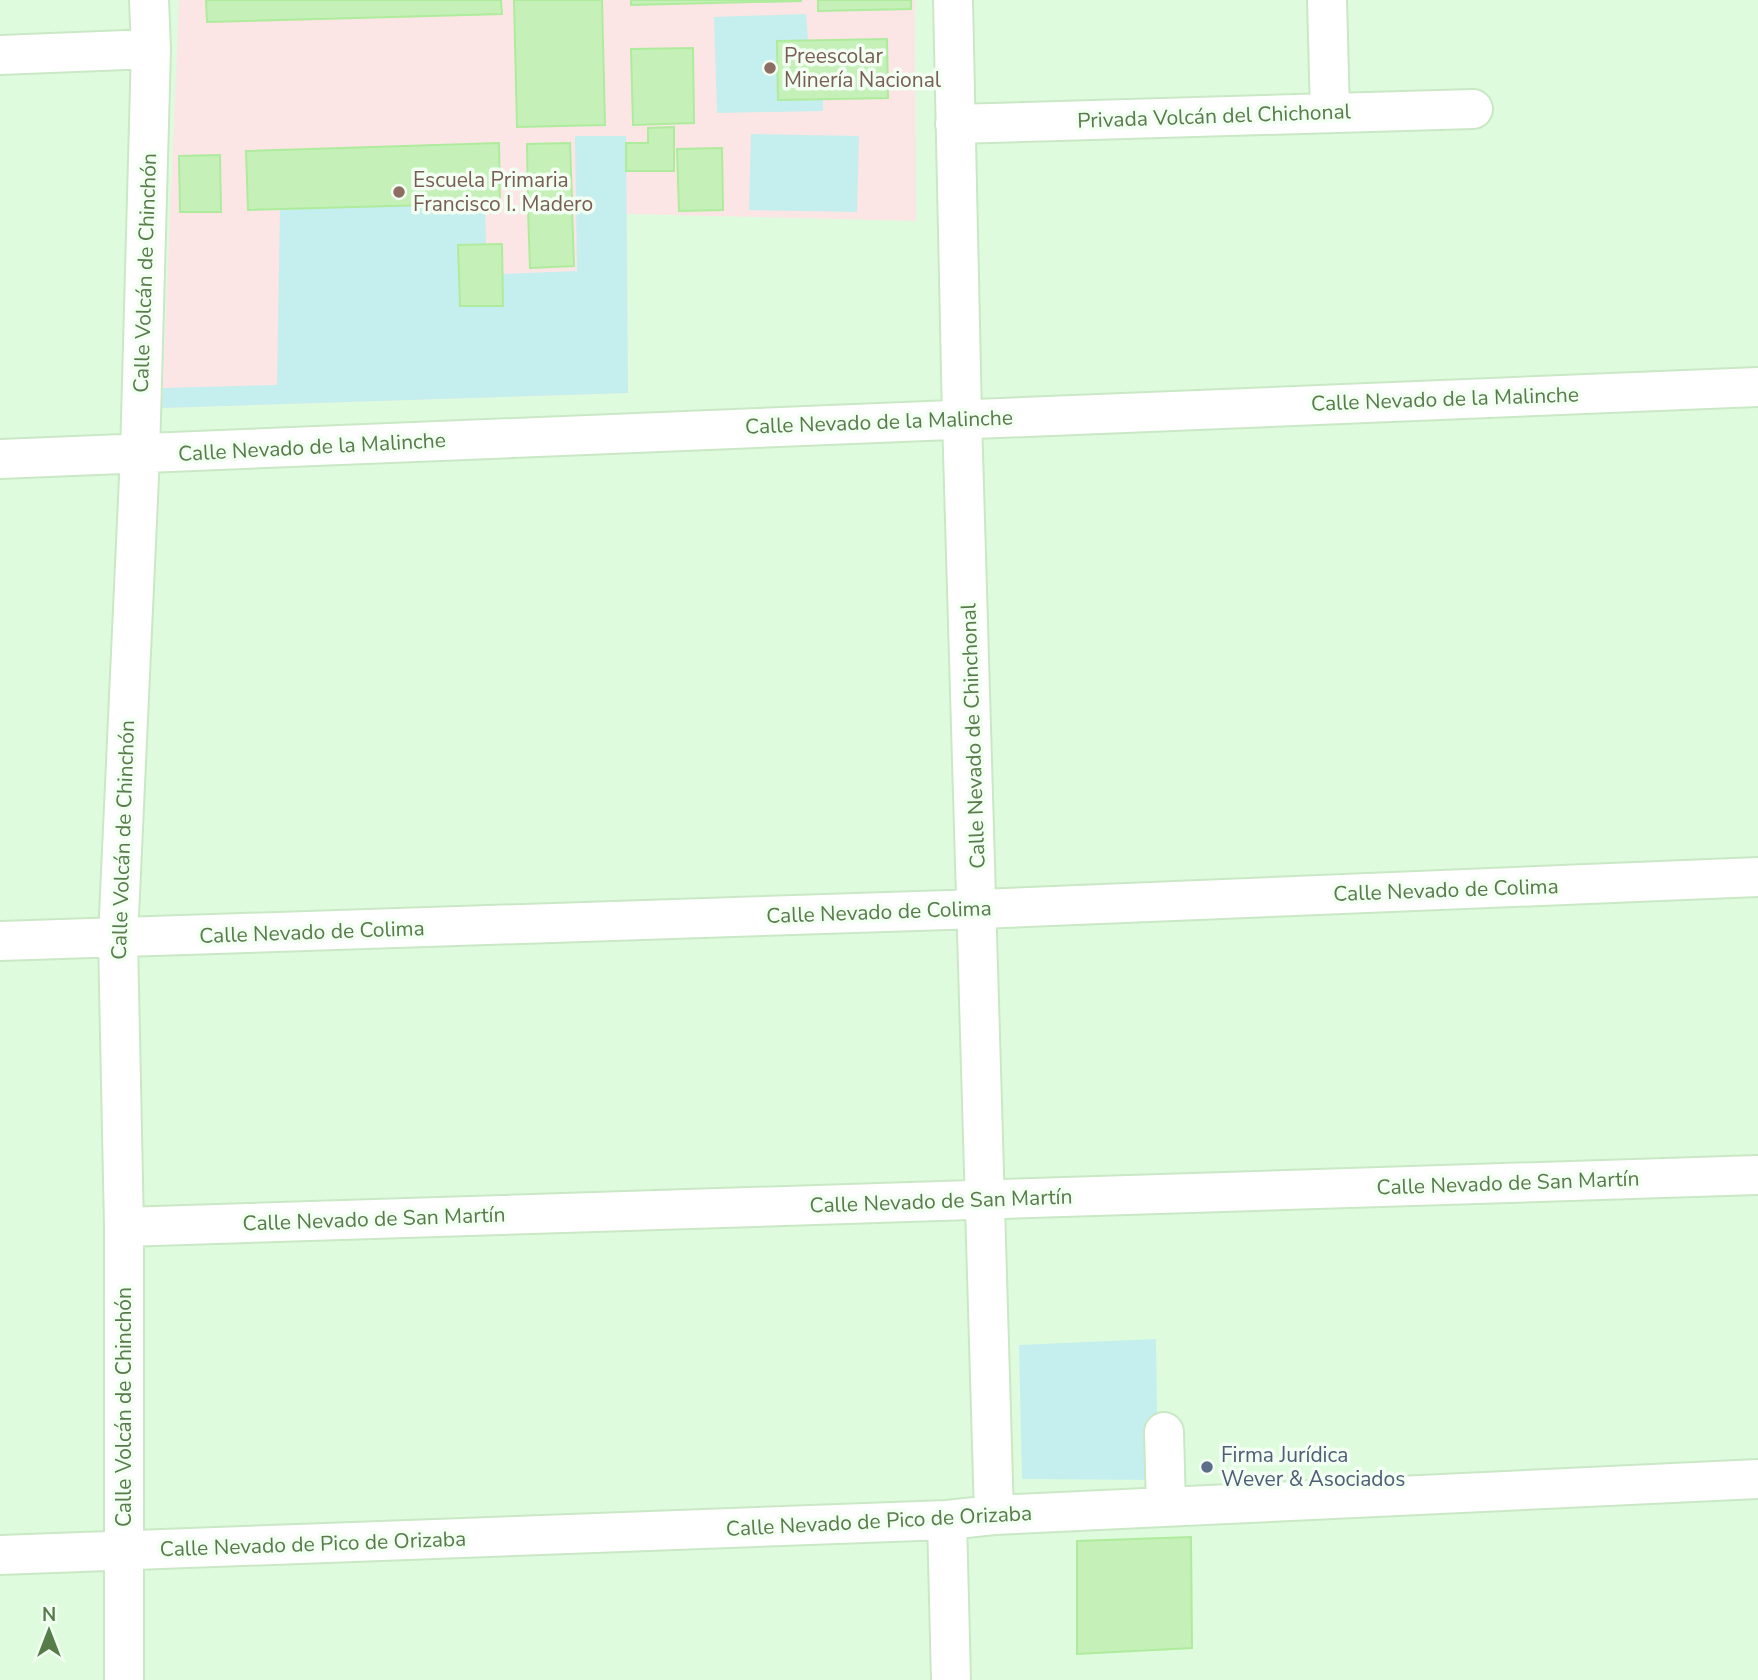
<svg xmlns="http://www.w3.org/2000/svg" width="1758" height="1680" font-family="'Nunito Sans',sans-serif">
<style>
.residential{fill:#defcdd}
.education{fill:#fbe6e5}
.green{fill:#c5eeee}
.building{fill:#c5f1b9;stroke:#aeeb9d;stroke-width:2}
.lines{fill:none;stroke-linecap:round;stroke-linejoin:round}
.minor-casing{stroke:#cae8c5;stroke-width:42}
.minor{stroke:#fff;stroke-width:38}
.education-dot{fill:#8d6e63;stroke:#f2fff2;stroke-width:2.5}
.service-dot{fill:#5c6f8a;stroke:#f2fff2;stroke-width:2.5}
.labels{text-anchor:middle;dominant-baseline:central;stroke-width:7;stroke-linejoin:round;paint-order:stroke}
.education-label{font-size:21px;fill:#785e54;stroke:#f2fff2;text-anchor:start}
.street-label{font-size:21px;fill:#567c49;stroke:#f2fff2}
.service-label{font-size:21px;fill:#4e5e75;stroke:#f2fff2;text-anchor:start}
</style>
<rect width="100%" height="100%" fill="#e9feea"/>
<path class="residential" d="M0,0H1758V1680H0Z"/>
<path class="education" d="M179,0H915L916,221L627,214L628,393L162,408Z"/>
<path class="green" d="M806,14L808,40L778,41V100L823,99V111L717,113L714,17Z
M751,134L859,136L857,212L749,210Z
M575,136H626L628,393L162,408L163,388L277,385L280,209L485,203L486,245L458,246L461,306H503L502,274L577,271Z
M1156,1339L1158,1480L1022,1479L1019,1345Z"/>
<path class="building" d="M206,0H501L502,14L207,22Z
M514,0H602L605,125L517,127Z
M631,0H801V1L631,5Z
M818,0H911V9L818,11Z
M887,39L888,98L778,100L777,41Z
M693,48L694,123L633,125L631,49Z
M674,127V171H626V143H648V128Z
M499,143L500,203L248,210L246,151Z
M570,143L572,201L528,203L527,144Z
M722,148L723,210L679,211L677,149Z
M220,155L221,212H180L179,156Z
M572,208L574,266L530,268L528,209Z
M502,244L503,306H460L458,245Z
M1191,1537L1192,1648L1077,1654V1541Z"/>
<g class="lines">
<g class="minor-casing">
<path id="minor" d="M953,0L962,418L994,1515
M1327,0L1330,113
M0,55L151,49
M955,124L1473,109
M0,459L1758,387
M0,941L979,909L1758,877
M124,1227L1758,1175
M1164,1432L1166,1507
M947,1520L951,1680
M0,1555L947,1520L994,1515L1758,1479
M124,1680V1227L118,938L140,455L151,49L149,0"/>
</g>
<use href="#minor" class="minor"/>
</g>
<g class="education-dot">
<circle cx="770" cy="68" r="7"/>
<circle cx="399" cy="192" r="7"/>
</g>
<circle class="service-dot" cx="1207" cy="1467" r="7"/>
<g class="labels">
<g class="education-label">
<text x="784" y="56">Preescolar<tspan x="784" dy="24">Minería Nacional</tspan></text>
<text x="413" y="180">Escuela Primaria<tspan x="413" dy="24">Francisco I. Madero</tspan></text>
</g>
<g class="street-label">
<text transform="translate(1214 116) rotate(-2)">Privada Volcán del Chichonal</text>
<text transform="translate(145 273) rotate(-88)">Calle Volcán de Chinchón</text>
<text transform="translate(1445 399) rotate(-2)">Calle Nevado de la Malinche</text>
<text transform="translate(879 422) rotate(-2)">Calle Nevado de la Malinche</text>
<text transform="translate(312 447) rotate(-3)">Calle Nevado de la Malinche</text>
<text transform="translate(973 736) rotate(-92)">Calle Nevado de Chinchonal</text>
<text transform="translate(123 840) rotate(-88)">Calle Volcán de Chinchón</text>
<text transform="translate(1446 890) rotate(-2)">Calle Nevado de Colima</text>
<text transform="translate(879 912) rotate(-2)">Calle Nevado de Colima</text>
<text transform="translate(312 932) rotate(-2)">Calle Nevado de Colima</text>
<text transform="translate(1508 1183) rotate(-2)">Calle Nevado de San Martín</text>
<text transform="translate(941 1201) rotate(-2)">Calle Nevado de San Martín</text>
<text transform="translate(374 1219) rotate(-2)">Calle Nevado de San Martín</text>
<text transform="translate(124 1407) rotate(-90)">Calle Volcán de Chinchón</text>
<text transform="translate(879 1521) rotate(-3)">Calle Nevado de Pico de Orizaba</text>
<text transform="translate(313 1544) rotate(-2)">Calle Nevado de Pico de Orizaba</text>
</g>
<g class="service-label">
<text x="1221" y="1455">Firma Jurídica<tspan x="1221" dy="24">Wever &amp; Asociados</tspan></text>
</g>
</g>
<g transform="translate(49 1631)" stroke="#f2fff2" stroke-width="5" paint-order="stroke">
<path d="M0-5L12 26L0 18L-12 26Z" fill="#567c49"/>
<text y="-10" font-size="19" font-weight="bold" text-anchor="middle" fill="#567c49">N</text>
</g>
</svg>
